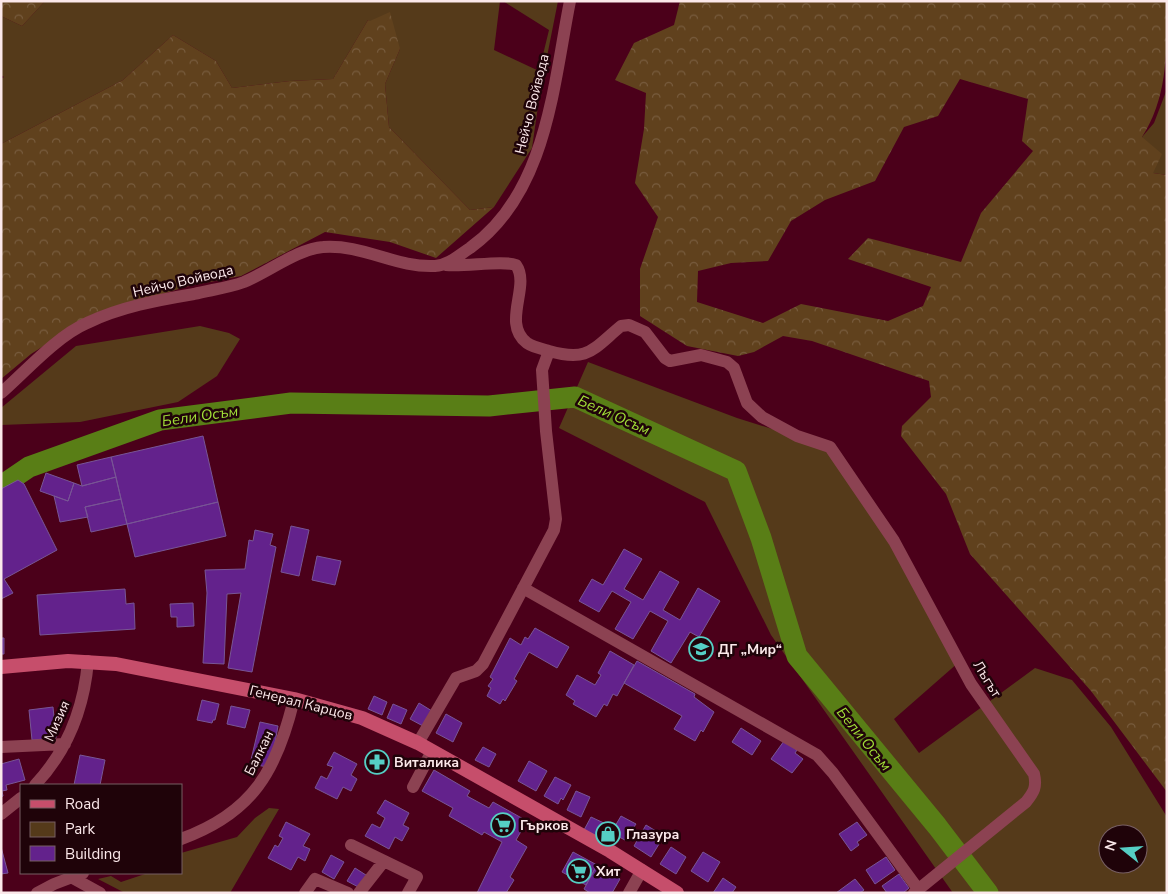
<svg xmlns="http://www.w3.org/2000/svg" width="1168" height="894" font-family="'Nunito Sans',sans-serif">
<style>
.green{fill:#553a1a;fill-rule:evenodd}
.forest{fill:url(#forest-crowns);fill-rule:evenodd}
.lines{fill:none;stroke-linecap:round;stroke-linejoin:round}
.river{stroke:#597e16;stroke-width:21}
.building{fill:#63228c;stroke:#785595}
.minor{stroke:#8c4252;stroke-width:12}
.secondary{stroke:#c64e6b;stroke-width:14}
.labels{text-anchor:middle;dominant-baseline:central;stroke-width:5;stroke-linejoin:round;paint-order:stroke}
.street-label{font-size:14px;fill:#fbe8ea;stroke:#1f0309}
.poi-label{font-size:14px;font-weight:bold;fill:#fbe8ea;stroke:#1f0309;text-anchor:start}
.water-label{font-size:15px;font-style:italic;fill:#a0dd38;stroke:#1f0309}
</style>
<defs>
<pattern id="forest-crowns" width="20" height="18" patternUnits="userSpaceOnUse" patternTransform="scale(1.25)"><rect width="20" height="18" fill="#60411d"/><path d="M2 6a3 3 0 1 1 6 0M12 15a3 3 0 1 1 6 0" fill="none" stroke="#785c3e"/></pattern>
</defs>
<rect width="100%" height="100%" fill="#4b001a"/>
<path class="green" d="M45,1H500L494,50L539,71L549,30L503,1H558L540,92L532,148L494,207L470,210L389,127L385,84L400,49L368,20L333,79L290,81L232,88L216,61L173,35L123,80L1,144V79L4,77L1,75V16L22,26Z
M1167,89V175L1153,173L1142,137L1154,123Z
M200,326L229,333L240,339L217,376L178,402L80,422L1,425V408L76,346Z
M588,362L737,418L830,447L894,541L959,662L894,719L919,753L1035,668L1072,680L1111,727L1167,817V893H953L771,635L705,502L559,428ZM1108,834H1138V864H1108Z
M269,808L279,809L230,893H125L98,879L111,876L121,882L148,873H181V853L237,837L255,818Z"/>
<path class="forest" d="M1,1H45L22,26L1,16Z
M680,1H1167C1167,50 1168,97 1142,137L1162,154L1153,173L1167,175V792L1091,691L970,554L946,494L901,436L902,426L931,397L929,381L812,341L783,336L754,352L738,356L687,346L640,316V269L658,217L635,183L644,129L646,93L615,80L634,43L674,25ZM960,79L1028,99L1022,141L1033,151L981,213L961,262L868,238L848,259L931,287L923,306L888,321L801,304L763,323L697,302L698,271L731,263L768,261L791,221L825,200L875,181L904,127L938,116Z
M390,12L400,49L385,84L389,127L470,210L494,207L436,258L390,242L325,232L241,276L189,286L92,315L31,354L1,379V144L123,80L173,35L216,61L232,88L290,81L333,79L368,20L370,21Z"/>
<g class="lines">
<path class="river" d="M1,486L29,467L160,420L291,403L489,406L575,397L736,471L761,538L797,656L937,826L988,893"/>
</g>
<path class="building" d="M203,436L218,502L127,524L111,457Z
M111,457L116,477L82,486L77,465Z
M46,473L74,483L68,501L40,491Z
M116,477L121,499L85,507L88,517L60,522L54,496L68,501L74,483L82,486Z
M18,480L24,484L57,550L4,579L13,593L1,599V489Z
M121,499L127,524L91,532L85,507Z
M218,502L226,536L135,557L127,524Z
M291,526L309,530L299,576L281,572Z
M255,530L273,534L270,545L276,547L252,672L228,668L241,593L227,594L224,664L203,663L207,593L205,570L245,569L249,540L253,541Z
M624,549L642,559L624,589L643,600L660,571L679,582L663,610L680,620L698,588L720,601L699,637L690,632L671,663L651,651L668,621L650,611L633,639L615,629L631,602L612,591L599,612L579,601L592,579L603,585Z
M317,556L341,561L335,585L312,580Z
M125,589L126,604L134,603L135,629L40,635L37,595Z
M193,603L194,626L177,627V617H171L170,604Z
M535,628L569,647L557,668L529,652L514,679L517,681L505,701L503,699L500,704L487,696L491,688L488,686L493,679L490,677L510,638L521,645L525,637L528,639Z
M1,638H4V654H1Z
M610,651L634,665L617,696L613,694L607,706L604,704L596,717L573,704L575,701L566,695L577,675L595,685L601,675L598,673Z
M637,661L695,694L694,697L714,712L703,732L701,730L695,741L674,729L682,716L624,683Z
M374,696L387,702L382,715L368,709Z
M202,700L219,704L215,720H213L212,723L197,720Z
M419,703L432,711L423,726L410,719Z
M393,704L407,710L401,724L387,718Z
M231,706L250,710L245,728L227,724Z
M53,707L56,738L32,740L29,710Z
M446,714L462,723L453,742L436,733Z
M260,722L278,726L273,754L268,767L250,764Z
M741,728L761,741L752,755L732,742Z
M784,741L797,750L795,753L803,759L792,773L771,759Z
M483,747L496,754L489,767L475,760Z
M334,752L357,764L351,775L357,779L351,791L343,787L337,799L315,788L321,776L327,779L333,767L327,765Z
M80,755L105,760L100,785H74Z
M19,759L25,780L6,785L7,790L2,791L3,796L1,797V764Z
M529,761L547,771L536,791L518,781Z
M434,770L470,791L467,796L489,808L493,802L527,821L516,840L527,847L510,877L514,880L506,893H477L502,842L484,832L482,835L449,816L453,808L422,791Z
M555,777L571,785L563,800L561,798L558,804L544,796Z
M576,791L590,797L581,817L567,810Z
M385,800L409,813L403,825L409,828L402,841L395,837L389,849L365,836L372,824L380,828L385,818L377,813Z
M621,816L636,824L625,840L611,833Z
M591,817L606,824L600,837L584,830Z
M286,822L310,834L303,846L310,849L305,861L298,857L291,870L268,858L275,845L278,847L283,838L279,836Z
M857,822L867,835L857,842L859,845L851,851L839,834Z
M646,825L664,836L651,857L634,846Z
M1,847L8,873L1,874Z
M671,847L686,857L676,874L660,864Z
M573,852L597,865L586,885L562,872Z
M703,852L720,862L708,882L691,871Z
M331,855L344,862L334,879L322,872Z
M886,857L895,870L875,884L866,870Z
M597,865L620,879L612,893H590L584,889Z
M355,868L369,877L362,889L347,881Z
M899,874L909,888L903,893H887L882,886Z
M723,878L736,887L732,893H713Z
M855,879L864,890L860,893H836Z"/>
<g class="lines">
<path class="minor" d="M446,265C465,267 503,260 516,265C531,286 501,323 527,343C533,347 542,349 549,351
M1,393C26,371 57,336 87,323C120,307 158,300 194,294C210,290 228,288 244,282C266,273 300,248 323,247C363,244 396,268 435,266C449,265 459,255 470,248C547,193 553,86 570,1
M523,588L817,755L833,773L918,889
M418,743L456,678L476,671L483,664L554,530L556,519L546,431L542,370L549,351C588,362 592,350 621,326L629,325L645,332L665,358L670,361L701,355L727,362L734,368L747,403L762,417L797,436L830,447L894,541L971,684L1034,774C1037,787 1034,792 1026,802L914,893
M1,747L65,744
M35,785C68,750 84,708 88,661
M413,787L432,751
M1,814L21,798
M181,839C253,813 277,770 294,699
M351,845L417,877L408,893
M71,877L100,893
M37,893L54,884L83,873
M305,893L315,879L348,893
M359,893L384,861
M629,893L642,870"/>
<path class="secondary" d="M1,667L68,661L116,664L294,699L362,718L418,743L610,851L677,893"/>
</g>
<defs>
<g id="school-ring" transform="scale(1.25)"><circle r="9.5" fill="#1f0309" stroke="#55cec4" stroke-width="1.5"/><path d="M0-5L7-2L0 1L-7-2ZM-4 1L0 2.5L4 1V4Q0 6-4 4Z" fill="#55cec4"/></g>
<g id="pharmacy-ring" transform="scale(1.25)"><circle r="9.5" fill="#1f0309" stroke="#55cec4" stroke-width="1.5"/><path d="M-2-6h4v4h4v4h-4v4h-4v-4h-4v-4h4Z" fill="#55cec4"/></g>
<g id="supermarket-ring" transform="scale(1.25)"><circle r="9.5" fill="#1f0309" stroke="#55cec4" stroke-width="1.5"/><path d="M-6-5.5h2.5l.6 2H6L4.5 2H-2.5L-4.4-4H-6ZM-1.5 3.2a1.3 1.3 0 1 0 .1 0ZM3 3.2a1.3 1.3 0 1 0 .1 0Z" fill="#55cec4"/></g>
<g id="shop-ring" transform="scale(1.25)"><circle r="9.5" fill="#1f0309" stroke="#55cec4" stroke-width="1.5"/><path d="M-5-2.5h2.3a2.7 3.5 0 0 1 5.4 0H5L5.5 6h-11ZM-1.5-2.5h3a1.5 2.3 0 0 0-3 0Z" fill="#55cec4"/></g>
</defs>
<g fill-rule="evenodd">
<use href="#school-ring" x="701" y="649"/>
<use href="#pharmacy-ring" x="377" y="762"/>
<use href="#supermarket-ring" x="503" y="825"/>
<use href="#shop-ring" x="608" y="834"/>
<use href="#supermarket-ring" x="579" y="871"/>
</g>
<g class="labels">
<g class="street-label">
<text transform="translate(532 104) rotate(-76)">Нейчо Войвода</text>
<text transform="translate(183 281) rotate(-13)">Нейчо Войвода</text>
<text transform="translate(987 679) rotate(58)">Лъгът</text>
<text transform="translate(301 703) rotate(14)">Генерал Карцов</text>
<text transform="translate(57 721) rotate(-66)">Мизия</text>
<text transform="translate(259 753) rotate(-64)">Балкан</text>
</g>
<g class="poi-label">
<text x="718" y="649">ДГ „Мир“</text>
<text x="394" y="762">Виталика</text>
<text x="520" y="825">Гърков</text>
<text x="626" y="834">Глазура</text>
<text x="596" y="871">Хит</text>
</g>
<g class="water-label">
<text transform="translate(614 415) rotate(24)">Бели Осъм</text>
<text transform="translate(200 416) rotate(-8)">Бели Осъм</text>
<text transform="translate(864 739) rotate(51)">Бели Осъм</text>
</g>
</g>
<rect width="1168" height="894" fill="none" stroke="#fbe8ea" stroke-width="5"/>
<rect x="20" y="784" width="162" height="90" fill="#1f0309" stroke="#775f63"/>
<rect x="30" y="800" width="25" height="8" fill="#c64e6b" stroke="#775f63"/>
<text x="65" y="809" font-size="15" fill="#fbe8ea">Road</text>
<rect x="30" y="822" width="25" height="15" fill="#553a1a" stroke="#775f63"/>
<text x="65" y="834" font-size="15" fill="#fbe8ea">Park</text>
<rect x="30" y="846" width="25" height="15" fill="#63228c" stroke="#775f63"/>
<text x="65" y="859" font-size="15" fill="#fbe8ea">Building</text>
<g transform="translate(1123 849) rotate(287)"><circle r="24" fill="#1f0309" stroke="#775f63"/>
<path d="M0-4L9 19L0 12L-9 19Z" fill="#55cec4"/>
<text y="-8" font-size="14" font-weight="bold" text-anchor="middle" fill="#fbe8ea">N</text>
</g>
</svg>
